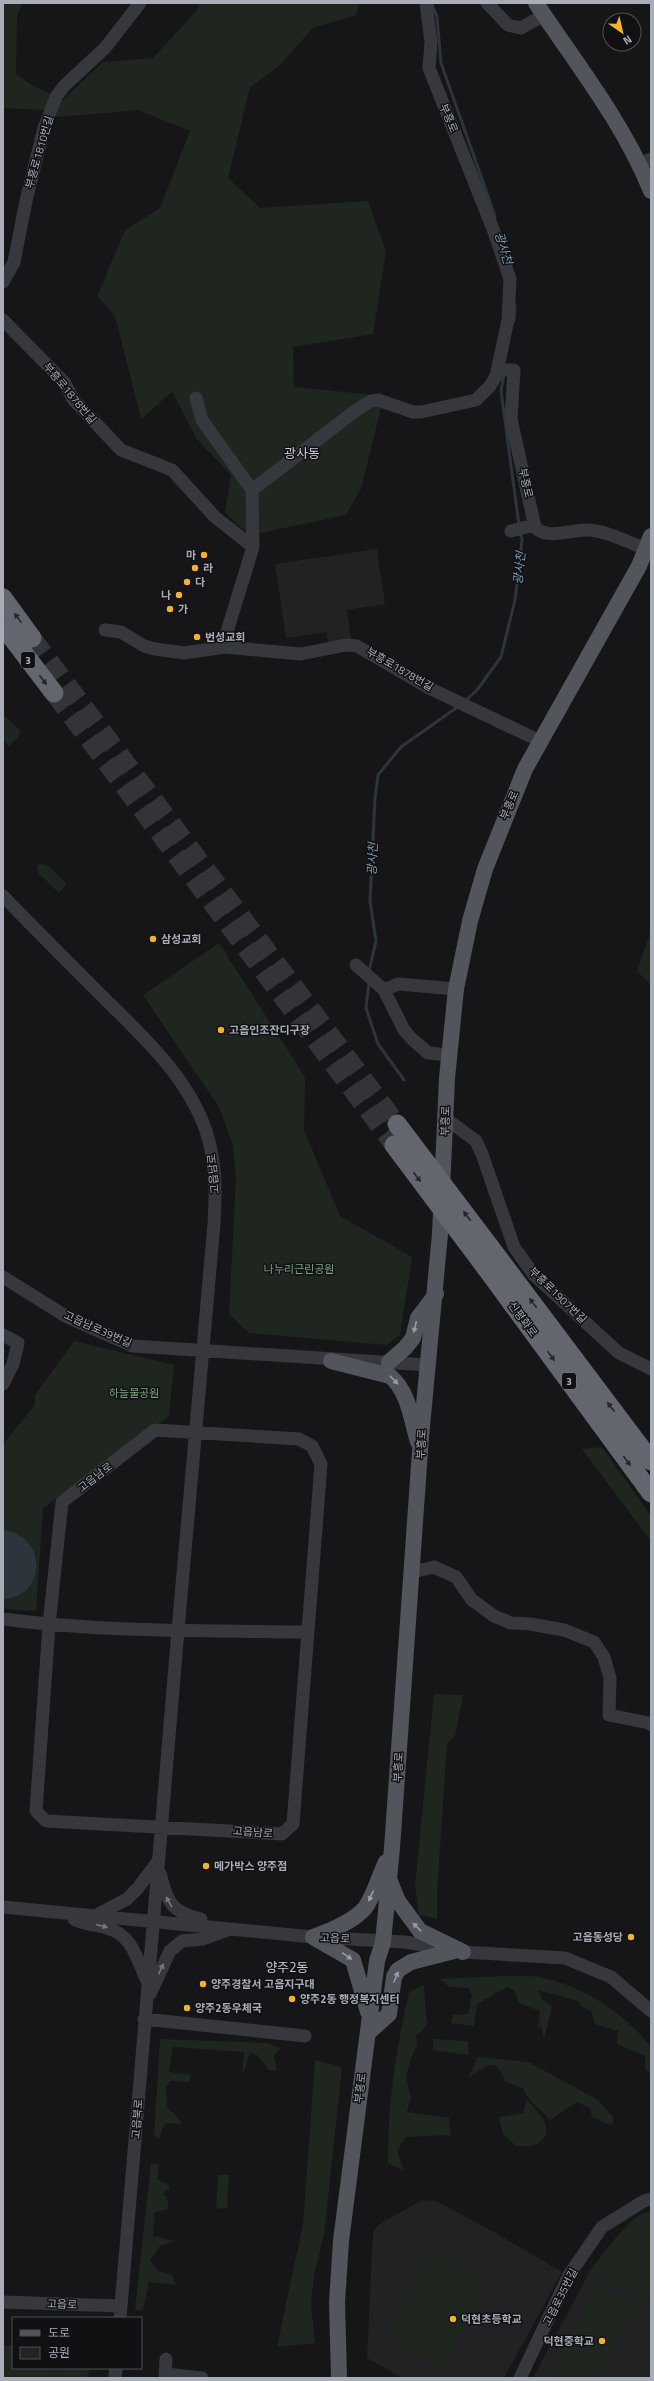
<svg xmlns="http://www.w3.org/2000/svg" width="654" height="2381" font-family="'Titillium Web','Noto Sans KR',sans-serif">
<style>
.built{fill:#222225}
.green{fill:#1e261f}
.water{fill:#2c353c}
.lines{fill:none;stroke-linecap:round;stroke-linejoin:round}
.stream{stroke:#2c353c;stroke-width:3}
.highway-tunnel{stroke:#333438;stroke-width:19;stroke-dasharray:19 10;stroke-linecap:butt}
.minor{stroke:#37383d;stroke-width:13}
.major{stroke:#53555c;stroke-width:16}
.highway{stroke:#63666e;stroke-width:19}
.highway-bridge{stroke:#63666e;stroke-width:19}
.oneway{fill:#26262a}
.oneway2{fill:#979ba6}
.oneway3{fill:#757881}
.poi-dot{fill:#f2b134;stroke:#111113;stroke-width:1.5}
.labels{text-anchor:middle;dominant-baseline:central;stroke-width:3;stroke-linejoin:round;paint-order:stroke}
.shield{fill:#111113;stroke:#7b7e86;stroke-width:1}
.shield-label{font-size:10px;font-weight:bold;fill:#a8adb8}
.street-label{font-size:11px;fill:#a8adb8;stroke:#111113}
.poi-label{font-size:11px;font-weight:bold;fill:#a8adb8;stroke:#111113;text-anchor:start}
.park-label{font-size:11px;fill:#7fa381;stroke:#111113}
.water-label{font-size:12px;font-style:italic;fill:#7f9bb3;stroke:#111113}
.quarter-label{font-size:13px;fill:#c9ccd4;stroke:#111113}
</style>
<rect width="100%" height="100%" fill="#161618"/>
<path class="built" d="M377,549L385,604L347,610L351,640L328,643L327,632L286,638L275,564Z
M422,2200L436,2201L492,2231L562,2272L504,2378H402L367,2358L373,2233L378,2225Z
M590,2271L651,2304V2378H533Z
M3,2346H13V2368H89L88,2378H3Z"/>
<path class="green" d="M3,3H22L17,16L16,74L32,85L63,100L103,62L153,58L198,9L199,3H360L356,15L313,28L279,66L250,87L228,178L260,208L368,201L386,251L373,334L293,347L294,387L384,396L361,489L346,515L250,535L225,513L231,475L196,438L172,392L141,419L115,316L97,296L125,230L160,208L190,131L138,110L58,117L42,110L3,108Z
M4,715L20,731L19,736L9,746L3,740Z
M42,863L47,865L65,882L66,885L59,893L39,874L37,866Z
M651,931V985L637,971Z
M219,943L305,1077L304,1130L340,1216L412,1257L400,1335L387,1345L249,1333L229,1314L236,1179L233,1145L219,1107L143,995Z
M74,1341L174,1365L169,1416L43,1508L36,1611L3,1609V1444L35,1405V1395Z
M602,1447L651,1516V1541L582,1449Z
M434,1694L463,1695L455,1736L447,1744L437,1893V1919L419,1915L415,1886Z
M503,1976C515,1976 528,1975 539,1977C582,1985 625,2013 651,2047V2074L645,2068V2056L617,2044L618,2031L595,2024L591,2011L582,2007L578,2001L538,1990L542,1999L552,2006L544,2040L541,2026L538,2028L540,2011L519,2003L514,1990L507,1987L477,2004L474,2026L451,2023L453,2015L468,2014L472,1995L468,1988L449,1987L440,1979Z
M424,1985L426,2015L428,2024L416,2036L417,2045L411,2058L406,2077L411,2097L407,2112L449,2118L451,2135L406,2137L397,2151L404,2170L388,2164C387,2106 396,2048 409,1992Z
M160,2039L267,2043L281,2048L274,2056L277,2070H269L257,2055L250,2053L242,2078L244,2052L173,2047L169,2072L191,2075L189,2082L170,2081L166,2088L167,2107L181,2121V2124L165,2123L159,2139L154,2136Z
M433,2039L468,2041L469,2055L433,2050Z
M478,2057L528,2062L598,2100L613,2117V2126L592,2117L590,2108L577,2102L550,2120C541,2108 527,2102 523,2088L506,2082L496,2065L486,2066L468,2078Z
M315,2060L342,2067L324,2235L314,2275L311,2303L315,2343L277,2347L303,2224Z
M527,2100C538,2111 560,2133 535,2145C530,2147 521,2146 516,2146L503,2134L499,2117L523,2113Z
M151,2163L159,2165L157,2179L169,2185V2189L163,2194L167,2198L169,2209L155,2212L153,2236L176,2241L160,2246L150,2260L158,2271L172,2275L176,2285L149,2282L143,2310H135Z
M218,2175H229L227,2209L216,2208Z
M651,2211V2304L590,2271C603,2255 629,2214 651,2211Z
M428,2249L488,2279L442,2369L385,2333Z
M597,2284L639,2309L596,2378H551Z
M3,2354H13V2368H55L54,2378H3Z
M59,2368H83L82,2378H58Z"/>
<path class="water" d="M3,1530C48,1536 47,1597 3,1599Z"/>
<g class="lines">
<path class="stream" d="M432,4L437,17L441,63L495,216
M514,321L515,305
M504,374L501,391L519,525
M465,701L477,690L501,657L515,600L522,540L520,532
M369,971L376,941L370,901L375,798L378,775L401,747L459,706
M369,982L366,1008L378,1044L404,1080"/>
<path class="highway-tunnel" d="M32,638L397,1124
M54,693L394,1145"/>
<path class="minor" d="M487,3L508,25L521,28L544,15
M640,164L651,159
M3,282L14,262L26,201L44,128L56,97L64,86L105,48L140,3
M3,320L64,382L73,399L121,450L172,470L215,517L253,547
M497,370H514L511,419L535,527C546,540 571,530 586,530C607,530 631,544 651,551
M196,398L202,420L252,490
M511,531L534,525
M105,630L121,632L144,646L155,649L184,653L225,647L301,654L346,645L357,646L429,688L540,741
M225,647L226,635L253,547L252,490L355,411L371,401L378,400L413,412H421L476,400L490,386L496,376L508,320L510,279L493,229L429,68L431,42L426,3
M3,896C35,929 67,961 99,993C140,1034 187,1075 206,1131C216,1161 216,1192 214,1224L178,1630L120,2318
M356,965L384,990L404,1030L412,1039L428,1053L450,1055
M384,990L398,984L456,989
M445,1118L476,1141L482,1154L514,1247L534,1275L619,1353L651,1369
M3,1277L67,1317L133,1346L428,1365
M3,1335L18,1343L13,1364L3,1384
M155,1430L299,1439L312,1446L321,1464L293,1824L282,1834L46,1821L36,1811L49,1625L62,1502Z
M412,1572L434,1567L456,1577L472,1600L494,1616L511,1623L530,1624L564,1630L594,1642L604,1657L610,1678L609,1715L649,1723L651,1725
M3,1619C104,1632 206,1631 308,1632
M160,1873C167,1902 171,1912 201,1919
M3,1907L313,1937L405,1942L463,1952L565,1958L611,1977L651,2011
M97,1915L127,1899L138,1888L158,1861
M74,1919C83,1924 96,1925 107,1928C131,1934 137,1958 146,1979
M150,1994L170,1951L182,1941L203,1939L228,1930
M144,2019L305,2036
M3,2302L121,2306
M166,2374L202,2378
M115,2378L116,2368
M165,2378L166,2359
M520,2378L569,2275L602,2227L644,2201L651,2199"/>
<path class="major" d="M536,3C577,65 623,122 651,191
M331,1361L390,1376C409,1392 411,1419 418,1442
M389,1362L405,1348L413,1338L418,1318L436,1294
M389,1879L398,1901L420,1931L463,1952
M313,1937C330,1931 353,1922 365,1908C374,1896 379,1876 386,1862
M313,1937L353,1960L368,2012
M368,2033L389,2014L394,1977L398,1970L411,1962L454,1951
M339,2378L337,2302L341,2241L377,1961L383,1942L392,1848L421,1437L440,1234L447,1078L456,989L470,921L485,869L525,769L639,566L651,536"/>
<path class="highway" d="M3,598L32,638
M3,626L54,693
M490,1247L651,1461
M486,1268L651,1493"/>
<path class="highway-bridge" d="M397,1124L490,1247
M394,1145L486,1268"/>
</g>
<defs><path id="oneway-solid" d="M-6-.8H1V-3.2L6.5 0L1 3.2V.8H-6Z"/></defs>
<g class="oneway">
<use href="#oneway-solid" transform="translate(18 618) rotate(-126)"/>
<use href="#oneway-solid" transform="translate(43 680) rotate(53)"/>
<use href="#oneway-solid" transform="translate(417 1177) rotate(53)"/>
<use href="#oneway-solid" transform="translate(467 1216) rotate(-127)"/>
<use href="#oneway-solid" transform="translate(533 1303) rotate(-127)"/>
<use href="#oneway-solid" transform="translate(551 1356) rotate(54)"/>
<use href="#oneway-solid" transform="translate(611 1407) rotate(-127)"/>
<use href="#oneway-solid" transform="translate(627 1461) rotate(54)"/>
</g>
<g class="oneway2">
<use href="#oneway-solid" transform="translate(415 1327) rotate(104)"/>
<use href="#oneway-solid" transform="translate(394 1380) rotate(46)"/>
<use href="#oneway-solid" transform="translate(371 1896) rotate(114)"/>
<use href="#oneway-solid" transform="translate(417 1927) rotate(-136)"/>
<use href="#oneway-solid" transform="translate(347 1956) rotate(34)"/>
<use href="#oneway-solid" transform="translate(396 1977) rotate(-67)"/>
</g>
<g class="oneway3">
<use href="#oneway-solid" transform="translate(169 1902) rotate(-120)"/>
<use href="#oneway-solid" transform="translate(102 1926) rotate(13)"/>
<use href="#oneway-solid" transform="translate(161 1969) rotate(-65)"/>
</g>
<g class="poi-dot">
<circle cx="204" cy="555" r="4"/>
<circle cx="195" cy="568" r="4"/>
<circle cx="187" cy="582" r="4"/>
<circle cx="179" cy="595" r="4"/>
<circle cx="170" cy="609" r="4"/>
<circle cx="197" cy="637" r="4"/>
<circle cx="153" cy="939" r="4"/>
<circle cx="221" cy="1030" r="4"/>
<circle cx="206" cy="1866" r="4"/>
<circle cx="631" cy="1937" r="4"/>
<circle cx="203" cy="1984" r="4"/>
<circle cx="292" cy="1999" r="4"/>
<circle cx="187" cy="2008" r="4"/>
<circle cx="453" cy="2319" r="4"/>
<circle cx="602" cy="2341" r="4"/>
</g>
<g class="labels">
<g class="shield">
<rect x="21" y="652" width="14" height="16" rx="3"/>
<rect x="562" y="1373" width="14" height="16" rx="3"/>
</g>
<g class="shield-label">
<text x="28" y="660">3</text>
<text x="569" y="1381">3</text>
</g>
<g class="street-label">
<text transform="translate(449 118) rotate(68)">부흥로</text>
<text transform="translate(39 152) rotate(-74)">부흥로1810번길</text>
<text transform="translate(70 393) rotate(50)">부흥로1878번길</text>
<text transform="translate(526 483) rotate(77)">부흥로</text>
<text transform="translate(400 669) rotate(30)">부흥로1878번길</text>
<text transform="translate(509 805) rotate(-67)">부흥로</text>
<text transform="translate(445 1121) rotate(-88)">부흥로</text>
<text transform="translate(213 1174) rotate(-96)">고읍남로</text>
<text transform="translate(558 1295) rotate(44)">부흥로1907번길</text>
<text transform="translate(523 1319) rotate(54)">신평화로</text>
<text transform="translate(98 1329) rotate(24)">고읍남로39번길</text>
<text transform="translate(421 1444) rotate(-86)">부흥로</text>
<text transform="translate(95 1477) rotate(-38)">고읍남로</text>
<text transform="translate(398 1767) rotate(-86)">부흥로</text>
<text transform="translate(253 1832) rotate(4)">고읍남로</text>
<text transform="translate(335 1938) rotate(2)">고읍로</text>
<text transform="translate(360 2088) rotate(-83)">부흥로</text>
<text transform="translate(137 2119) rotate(-86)">고읍북로</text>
<text transform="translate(560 2297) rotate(-63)">고읍로35번길</text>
<text transform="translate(62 2304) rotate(2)">고읍로</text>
</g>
<g class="poi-label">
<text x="196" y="555" text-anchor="end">마</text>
<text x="203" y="568">라</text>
<text x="195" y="582">다</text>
<text x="171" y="595" text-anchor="end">나</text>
<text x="178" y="609">가</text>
<text x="205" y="637">번성교회</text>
<text x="161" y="939">삼성교회</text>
<text x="229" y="1030">고읍인조잔디구장</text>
<text x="214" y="1866">메가박스 양주점</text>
<text x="623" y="1937" text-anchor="end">고읍동성당</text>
<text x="211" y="1984">양주경찰서 고읍지구대</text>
<text x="300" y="1999">양주2동 행정복지센터</text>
<text x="195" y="2008">양주2동우체국</text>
<text x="461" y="2319">덕현초등학교</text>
<text x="594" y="2341" text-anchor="end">덕현중학교</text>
</g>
<g class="park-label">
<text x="299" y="1269">나누리근린공원</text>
<text x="134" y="1393">하늘물공원</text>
</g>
<g class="water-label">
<text transform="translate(504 248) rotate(73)">광사천</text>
<text transform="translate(519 568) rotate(-84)">광사천</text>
<text transform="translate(372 859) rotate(-87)">광사천</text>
</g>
<g class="quarter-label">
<text x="302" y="453">광사동</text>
<text x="287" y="1967">양주2동</text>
</g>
</g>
<rect width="654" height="2381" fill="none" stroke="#a8adb8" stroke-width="8"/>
<rect x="12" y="2317" width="130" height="52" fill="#111113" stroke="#4d4f55"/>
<rect x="20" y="2330" width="20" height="6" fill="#53555c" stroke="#4d4f55"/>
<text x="48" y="2337" font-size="12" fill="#a8adb8">도로</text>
<rect x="20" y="2347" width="20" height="12" fill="#1e261f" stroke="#4d4f55"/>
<text x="48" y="2357" font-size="12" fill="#a8adb8">공원</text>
<g transform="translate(622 32) rotate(146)"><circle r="19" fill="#111113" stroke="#4d4f55"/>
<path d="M0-3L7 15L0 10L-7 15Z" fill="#f2b134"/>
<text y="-6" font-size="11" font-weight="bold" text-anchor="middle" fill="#a8adb8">N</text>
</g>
</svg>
